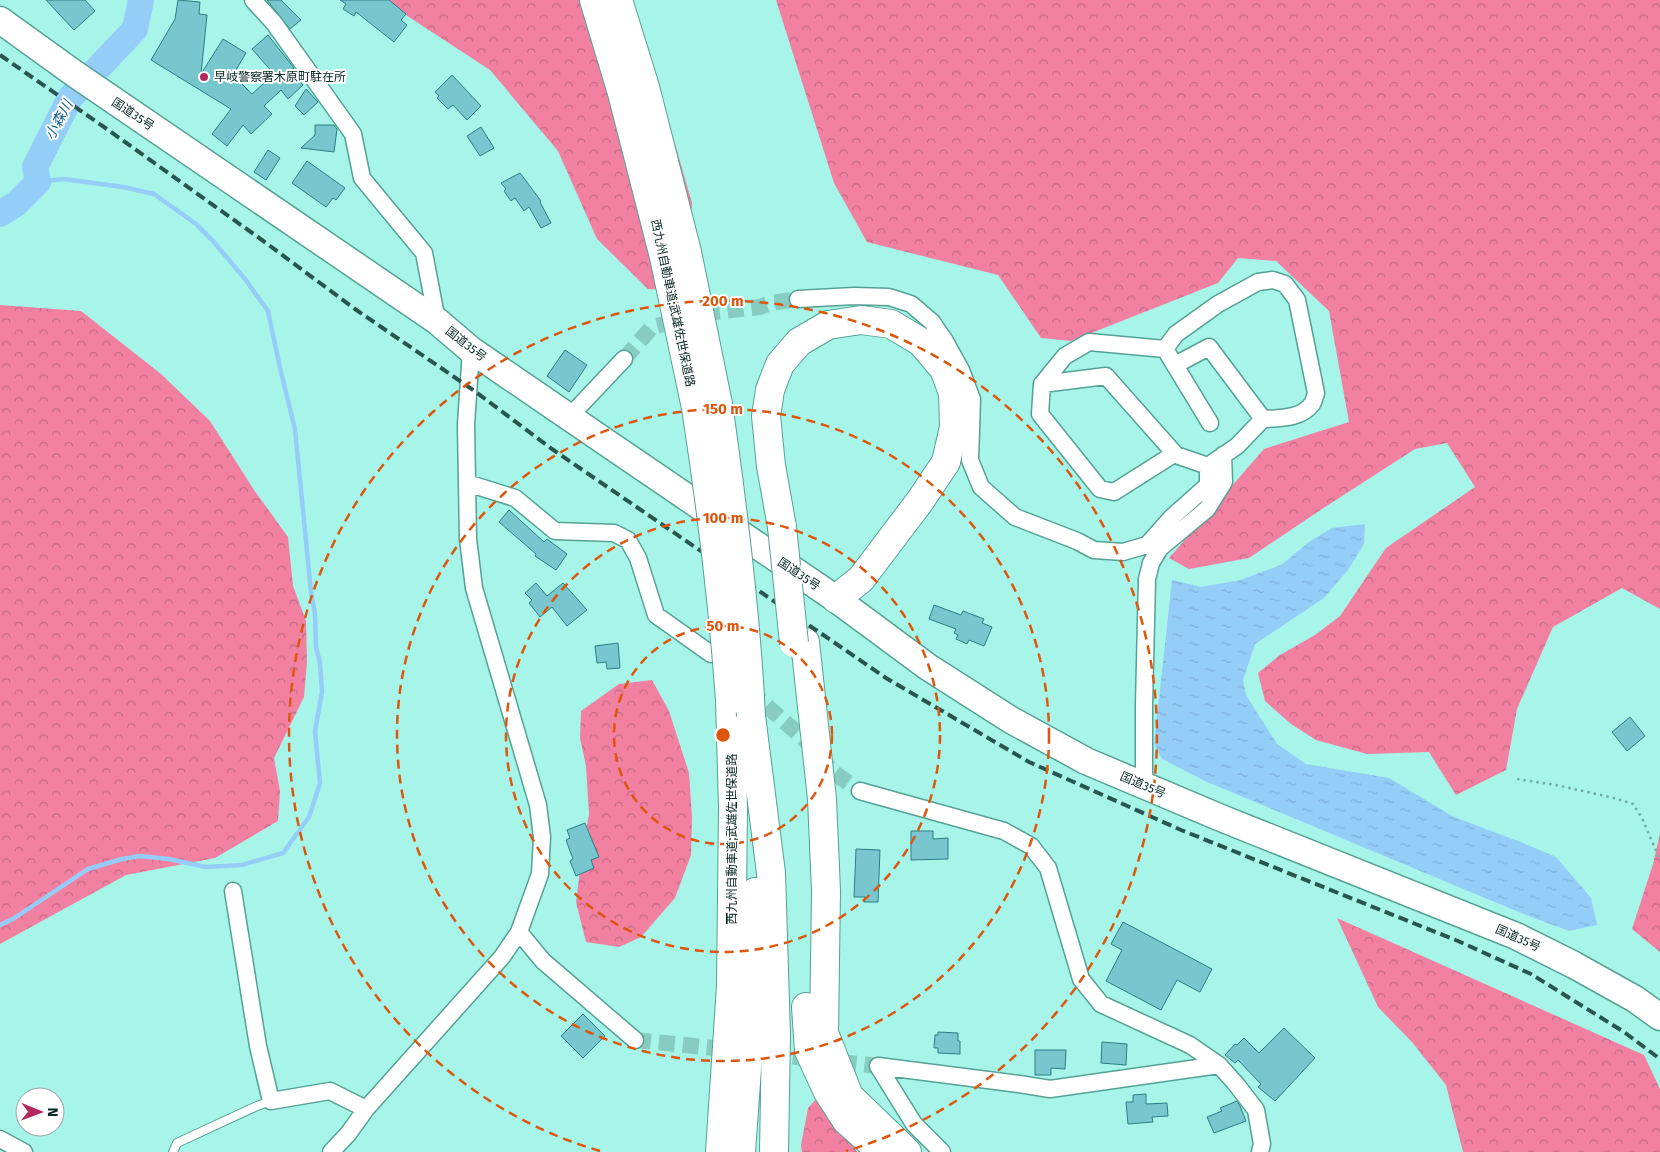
<svg xmlns="http://www.w3.org/2000/svg" width="1660" height="1152" font-family="'Fira Sans','Noto Sans JP',sans-serif">
<style>
.forest{fill:url(#forest-crowns)}
.water{fill:url(#water-ripples)}
.lines{fill:none;stroke-linecap:round;stroke-linejoin:round}
.stream{stroke:#95cdf9;stroke-width:4.5}
.river{stroke:#95cdf9;stroke-width:26}
.building{fill:#78c7ce;stroke:#2b7e85}
.minor-tunnel{stroke:#87ccc0;stroke-width:16;stroke-dasharray:16 8;stroke-linecap:butt}
.service-casing{stroke:#54a195;stroke-width:10}
.minor-casing{stroke:#54a195;stroke-width:19}
.trunk-casing{stroke:#54a195;stroke-width:29}
.motorway-casing{stroke:#54a195;stroke-width:30}
.path{stroke:#6faea4;stroke-width:2.5;stroke-dasharray:2.5 4;stroke-linecap:butt}
.service{stroke:#fff;stroke-width:8}
.minor{stroke:#fff;stroke-width:16}
.trunk{stroke:#fff;stroke-width:26}
.motorway{stroke:#fff;stroke-width:28}
.rail{stroke:#29554f;stroke-width:4;stroke-dasharray:10 5;stroke-linecap:butt}
.motorway-bridge-casing{stroke:#54a195;stroke-width:30;stroke-linecap:butt}
.motorway-bridge{stroke:#fff;stroke-width:28}
.ring{fill:none;stroke:#dd560d;stroke-width:2.5;stroke-dasharray:9 6}
.poi-dot{fill:#b5285e;stroke:#fff;stroke-width:2}
.labels{text-anchor:middle;dominant-baseline:central;stroke-width:4;stroke-linejoin:round;paint-order:stroke}
.poi-label{font-size:12px;fill:#052622;stroke:#fff;text-anchor:start}
.street-label{font-size:12px;fill:#052622;stroke:#fff}
.water-label{font-size:14px;font-style:italic;fill:#0f5c8b;stroke:#fff}
.centre{fill:#dd560d;stroke:#fff;stroke-width:2.5}
.ring-label{font-size:15px;text-anchor:middle;font-weight:bold;fill:#dd560d;stroke:#fff;stroke-width:4;stroke-linejoin:round;paint-order:stroke}
</style>
<defs>
<pattern id="forest-crowns" width="20" height="18" patternUnits="userSpaceOnUse" patternTransform="scale(1.25)"><rect width="20" height="18" fill="#f280a1"/><path d="M2 6a3 3 0 1 1 6 0M12 15a3 3 0 1 1 6 0" fill="none" stroke="#c26983"/></pattern>
<pattern id="water-ripples" width="26" height="14" patternUnits="userSpaceOnUse" patternTransform="scale(1.25)"><rect width="26" height="14" fill="#95cdf9"/><path d="M2 4q2-2 4 0t4 0M15 11q2-2 4 0t4 0" fill="none" stroke="#7fb0d5"/></pattern>
</defs>
<rect width="100%" height="100%" fill="#a7f5e8"/>
<path class="forest" d="M383,0H622L652,64L692,203L690,266L675,290L648,289L597,239L558,151L490,70Z
M776,0H1660V609L1622,588L1553,627L1517,709L1506,770L1456,795L1429,752L1367,754L1316,740L1291,724L1265,701L1258,673L1280,655L1315,635L1340,616L1386,548L1475,487L1447,443L1415,449L1322,509L1249,558L1189,569L1169,558L1264,449L1349,422L1329,311L1276,261L1238,258L1218,283L1071,341L1041,338L998,275L867,242L834,183Z
M0,305L81,311L161,374L210,421L254,490L288,537L293,586L306,621L307,662L304,697L274,758L280,791L278,821L215,858L126,875L0,944Z
M652,680L669,711L689,773L692,817L691,855L675,898L641,937L619,947L586,942L576,902L582,854L589,814L586,766L580,738L581,711L619,684Z
M1660,834V952L1632,929L1653,864Z
M1337,918L1644,1055L1660,1089V1152H1463L1446,1085L1412,1042L1378,1007Z
M818,1097L857,1152H802L801,1145L808,1108Z"/>
<path class="water" d="M1365,524L1364,544L1348,570L1324,598L1255,644L1243,680L1246,695L1277,744L1306,764L1389,778L1454,817L1518,841L1556,857L1591,898L1597,925L1569,931L1521,913L1207,782L1162,759L1154,744L1172,580L1201,587L1240,580L1281,565L1309,542L1332,528Z"/>
<g class="lines">
<path class="stream" d="M0,925L13,919L88,869L122,859L140,856L169,859L206,867L242,865L283,853L309,817L320,783L315,731L322,692L320,663L316,647L315,614L311,592L295,429L280,368L268,311L245,279L213,241L196,224L154,194L123,187L64,179L38,182"/>
<path class="river" d="M0,214L17,203L38,182L35,167L70,98L135,29L141,0"/>
</g>
<path class="building" d="M46,0H85L95,11L74,30Z
M178,0L200,2L199,14L207,15L201,74L223,39L246,53L233,75L252,94L274,74L252,49L268,35L294,68L290,71L303,85L288,99L281,90L264,106L272,114L251,134L243,125L227,146L212,134L231,109L151,60L175,19Z
M267,0H281L301,20L290,29Z
M340,0H389L406,14L401,20L407,25L394,42L356,12L354,16L343,9L346,4Z
M452,75L481,106L467,120L453,105L448,109L437,98L439,96L435,92Z
M306,89L318,102L304,115L295,106Z
M315,125H334L337,129L334,152L301,148L315,135Z
M481,127L494,148L480,156L467,136Z
M268,150L280,158L266,180L254,172Z
M307,161L345,188L336,200L333,198L326,207L292,183Z
M520,173L541,201L540,202L551,223L541,228L529,207L524,211L515,198L511,201L504,191L506,189L501,183Z
M565,350L587,365L569,392L547,376Z
M509,510L544,542L547,539L567,554L556,570L535,556L536,554L499,522Z
M536,583L547,596L563,583L587,610L567,626L552,607L540,617L529,603L532,600L525,593Z
M934,605L961,615L963,611L984,619L982,623L992,627L984,646L969,640L967,644L956,639L958,635L954,633L956,629L929,619Z
M618,643L620,668L607,669L606,662L597,663L595,646Z
M1630,717L1645,736L1627,751L1612,732Z
M585,823L599,857L591,860L594,868L576,876L570,861L573,859L566,840L570,838L567,830Z
M911,831H933V839L948,838V859L911,860Z
M856,849L880,850L878,902H864L865,897H854Z
M1123,922L1212,969L1200,992L1177,980L1161,1010L1106,981L1122,950L1111,944Z
M583,1014L605,1036L583,1058L561,1036Z
M1284,1028L1315,1058L1275,1101L1258,1087L1261,1084L1238,1060L1235,1063L1225,1055L1235,1044L1237,1045L1244,1038L1259,1053Z
M938,1032L958,1033V1041H960V1054L938,1053V1048H934L935,1035H938Z
M1102,1042L1127,1044L1126,1065L1101,1063Z
M1035,1050H1066L1065,1069L1051,1068V1075H1035Z
M1146,1094V1104L1167,1103L1168,1116L1152,1117L1153,1122L1128,1124L1126,1102H1133V1095Z
M1237,1101L1240,1106L1246,1121L1214,1133L1207,1117L1222,1111L1220,1108Z"/>
<g class="lines">
<path class="minor-tunnel" d="M624,359L652,327L707,313L760,307L771,303L798,299
M749,690L804,739L833,772L860,791
M635,1040L734,1050
M769,1054L878,1066"/>
<g class="service-casing">
<path id="service" d="M173,1152L177,1143L257,1106L271,1101"/>
</g>
<g class="minor-casing">
<path id="minor" d="M253,0L274,23L353,134L362,178L424,253L437,321
M798,299L854,296L889,297L911,304L932,322L945,341L961,370L972,399L970,460L981,487L1015,517L1077,541L1094,550L1123,552L1147,545L1171,518L1208,485V466
M1175,365L1209,347L1263,419
M1042,384L1106,376L1176,455L1208,466L1237,446L1263,419C1280,418 1301,419 1312,404C1314,401 1315,396 1316,393L1297,300L1285,284L1273,280L1258,282L1218,304L1176,334L1165,349
M569,417L624,359
M1174,454L1114,492L1100,489L1040,414L1042,384L1065,356L1089,342L1165,349L1210,423
M467,483L515,498L555,531L614,533L628,540L638,558L656,615L711,654
M1145,786L1144,772V705L1147,579L1151,563L1160,548L1207,509L1224,482L1223,455
M860,791L1004,831L1031,846L1048,868L1081,979L1101,1004L1190,1045L1219,1065L1236,1084L1256,1110L1262,1144L1260,1152
M233,891L258,1046L271,1101L330,1091L366,1109
M519,932L543,961L635,1040
M878,1066L1019,1084L1050,1089L1219,1065
M878,1066L914,1124L942,1152
M0,1139L24,1152
M331,1152L348,1134L366,1109L502,957L519,932L540,874L542,837L538,805L474,588L468,539L467,483L466,424L471,350"/>
</g>
<g class="trunk-casing">
<path id="trunk" d="M0,20L75,74L437,321L471,350L569,417L836,599L928,667L1011,720L1086,761L1221,818L1516,936L1574,965L1635,999L1660,1017"/>
</g>
<g class="motorway-casing">
<path id="motorway" d="M594,0L622,93L664,257L696,408
M618,0L645,87L687,252L718,404
M782,527L771,466L766,416L770,390L780,364L799,342L828,325L861,320L891,324L921,342L944,369L953,393L954,427L946,462L920,501L861,579L836,599
M805,642L822,799L826,891L824,1033L849,1096L907,1152
M751,716L771,873L776,1035L774,1152
M806,1007L809,1051L828,1092L846,1120L877,1148
M720,1152L731,986L733,807L730,700
M741,1152L753,985L755,892"/>
</g>
<path class="path" d="M1517,779L1556,785L1614,798L1633,804L1642,818L1660,860"/>
<use href="#service" class="service"/>
<use href="#minor" class="minor"/>
<use href="#trunk" class="trunk"/>
<use href="#motorway" class="motorway"/>
<path class="rail" d="M0,55L104,127L262,240L355,309L476,392L552,449L886,678L1029,762L1181,830L1458,941L1531,974L1624,1032L1660,1059"/>
<g class="motorway-bridge-casing">
<path id="motorway-bridge" d="M718,404C733,508 746,612 751,716
M696,408C711,505 723,602 730,700
M782,527L794,643"/>
</g>
<use href="#motorway-bridge" class="motorway-bridge"/>
</g>
<g class="ring">
<circle cx="723" cy="735" r="109"/>
<circle cx="723" cy="735" r="217"/>
<circle cx="723" cy="735" r="326"/>
<path d="M600 1151A434 434 0 1 1 846 1151"/>
</g>
<circle class="poi-dot" cx="204" cy="77" r="5"/>
<g class="labels">
<g class="poi-label">
<text x="214" y="77">早岐警察署木原町駐在所</text>
</g>
<g class="street-label">
<text transform="translate(133 114) rotate(34)">国道35号</text>
<text transform="translate(673 303) rotate(78)">西九州自動車道;武雄佐世保道路</text>
<text transform="translate(466 344) rotate(38)">国道35号</text>
<text transform="translate(799 574) rotate(34)">国道35号</text>
<text transform="translate(1143 785) rotate(23)">国道35号</text>
<text transform="translate(732 839) rotate(-90)">西九州自動車道;武雄佐世保道路</text>
<text transform="translate(1518 938) rotate(24)">国道35号</text>
</g>
<g class="water-label">
<text transform="translate(59 120) rotate(-62)">小森川</text>
</g>
</g>
<circle cx="723" cy="735" r="8" class="centre"/>
<g class="ring-label">
<text x="723" y="306">200 m</text>
<text x="723" y="414">150 m</text>
<text x="723" y="523">100 m</text>
<text x="723" y="631">50 m</text>
</g>
<g transform="translate(40 1112) rotate(91)"><circle r="24" fill="#ffffff" stroke="#9ba8a7"/>
<path d="M0-4L9 19L0 12L-9 19Z" fill="#b5285e"/>
<text y="-8" font-size="14" font-weight="bold" text-anchor="middle" fill="#052622">N</text>
</g>
</svg>
